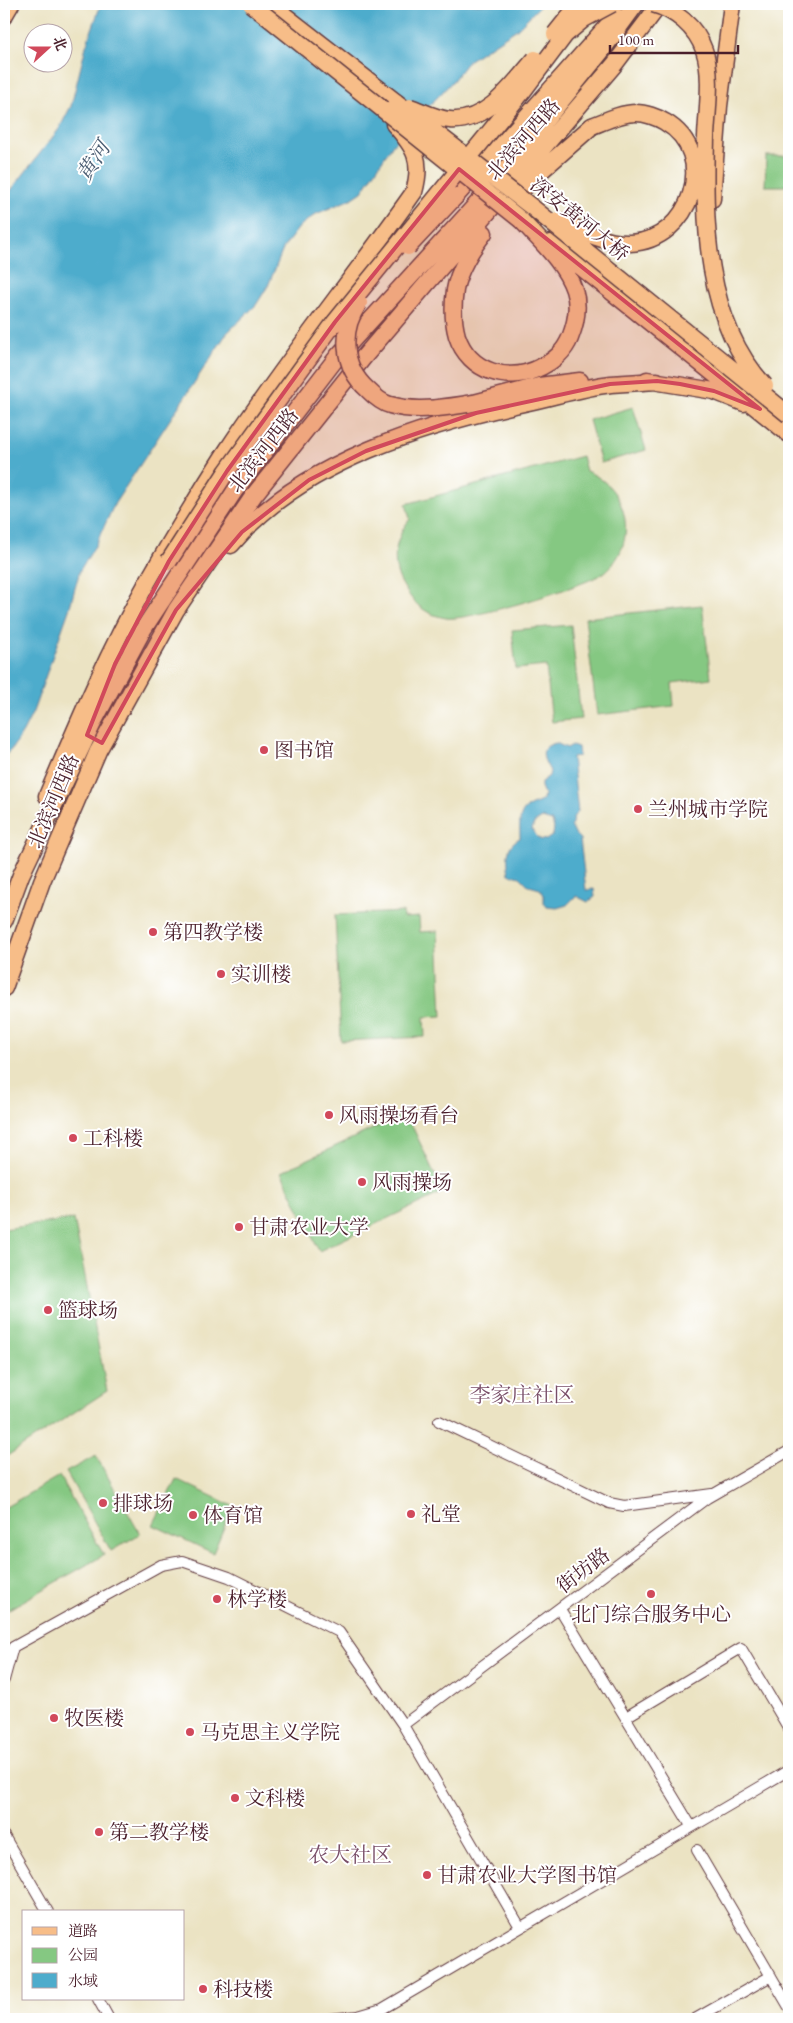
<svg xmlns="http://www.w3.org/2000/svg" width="793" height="2023" font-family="'EB Garamond','Noto Serif SC',serif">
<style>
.green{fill:#85c882;stroke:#687456}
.water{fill:#4eaccc;stroke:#4c667c;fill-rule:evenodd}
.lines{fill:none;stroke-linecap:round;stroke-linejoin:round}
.minor-casing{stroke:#623c42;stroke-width:12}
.primary-casing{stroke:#623c42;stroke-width:19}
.minor{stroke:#fff;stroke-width:10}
.primary{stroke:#f7bd88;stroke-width:16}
.primary-bridge-casing{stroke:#623c42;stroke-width:19;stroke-linecap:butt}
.primary-bridge{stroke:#f7bd88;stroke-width:16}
.marked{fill:#d1495b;fill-opacity:0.2;stroke:#d1495b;stroke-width:4;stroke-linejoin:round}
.poi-dot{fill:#d1495b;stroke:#fff;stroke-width:2}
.labels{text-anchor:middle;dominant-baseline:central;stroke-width:4;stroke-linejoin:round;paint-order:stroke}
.street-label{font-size:20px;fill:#4a1f2b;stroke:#fff}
.poi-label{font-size:20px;fill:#4a1f2b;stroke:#fff;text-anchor:start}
.water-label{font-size:21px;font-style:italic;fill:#4c5e73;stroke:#fff}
.neighbourhood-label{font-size:21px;fill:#794e68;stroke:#fff}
</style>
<rect width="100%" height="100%" fill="#fff"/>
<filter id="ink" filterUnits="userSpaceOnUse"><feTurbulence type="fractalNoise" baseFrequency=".02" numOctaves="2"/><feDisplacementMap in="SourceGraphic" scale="10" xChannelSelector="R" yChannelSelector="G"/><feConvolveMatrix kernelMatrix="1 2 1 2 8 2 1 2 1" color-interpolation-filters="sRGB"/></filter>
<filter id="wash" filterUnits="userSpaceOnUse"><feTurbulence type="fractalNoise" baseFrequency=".0096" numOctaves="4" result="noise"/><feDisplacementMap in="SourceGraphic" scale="20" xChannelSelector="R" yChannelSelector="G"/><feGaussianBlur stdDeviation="1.12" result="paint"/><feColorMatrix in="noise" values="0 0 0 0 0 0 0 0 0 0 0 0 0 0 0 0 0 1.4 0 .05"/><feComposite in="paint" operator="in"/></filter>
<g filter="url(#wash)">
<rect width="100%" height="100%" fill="#ebe3c3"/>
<path class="green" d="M766,156H789V186H765Z
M633,407L646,450L601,463L589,420Z
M582,456L586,471C628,487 640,542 605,572C590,585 465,622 446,618C423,614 412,602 401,582C390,561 396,536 410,519L406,504Z
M702,605L711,678L672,683L674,706L597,715L585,618Z
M571,625L581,719L552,722L546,666L516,669L512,630Z
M403,912V918L419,917L420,932L438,931L442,1016L424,1017L425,1037L341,1041L335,915Z
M406,1113L443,1192L319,1251L281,1172Z
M74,1219L107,1391L4,1458V1229Z
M96,1456L140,1534L111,1551L66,1472Z
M59,1476L104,1555L4,1612V1508Z
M176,1479L233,1506L213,1553L153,1525Z"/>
<path class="water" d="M101,4H542L517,29L468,61L452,82L393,144L362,192L353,198L316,214L300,226L284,247L268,286L256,305L227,333L115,503L95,546L80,570L69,610L33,712L23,732L11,750L4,756V199L59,129L71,106L86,46Z
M556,743L567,748L572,745L578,747L579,756L572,757L578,812L574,816L571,826L575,834L580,839L586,890L594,889L595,897L588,902L576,896L567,905L557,908L547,907L544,903V895L540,889L529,886L520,877L509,874C507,860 505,845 520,838C520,824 517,811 532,805C536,803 539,803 543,800L544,794L541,787V782L549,776L550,771C543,759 537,747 556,743ZM542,818L552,821L554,828L553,835L546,840L539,839L532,830L534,823Z"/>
</g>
<g filter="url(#ink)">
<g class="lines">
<g class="minor-casing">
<path id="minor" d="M439,1421L609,1503L624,1506L712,1494
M560,1609L691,1826
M4,1680L13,1647L161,1565L182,1561L229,1577L339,1632L403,1725L520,1927
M626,1717L741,1648L789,1729
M403,1725L707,1498L789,1451
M4,1836L48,1912
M697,1850L789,2007
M98,1999L109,2019
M329,2019L358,2016L382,2009L789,1770
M695,2019L771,1976"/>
</g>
<g class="primary-casing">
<path id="primary" d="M270,4L396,102
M4,16L11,4
M456,196L616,16
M712,199L719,106L732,4
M508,205L534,177L592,126
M484,233C472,248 458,271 455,290C453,304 453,322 457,336C469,372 509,384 541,367C555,360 564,352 570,338C576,323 579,305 574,290C565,263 540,241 521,220
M551,243L789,434
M647,380L714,391L744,403
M474,403L539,386L580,381
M231,545C300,461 430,423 533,401C559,395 585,387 611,384C626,383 641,382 657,381
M47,796C78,723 109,650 148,581C173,537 199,494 226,452C285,362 353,279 414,192C423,160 415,148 394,124
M4,921L21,875L94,721L144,628L235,490L338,356L485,195L600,53L636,4
M4,988L42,881L98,751L176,610L254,495L363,358L614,65L660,4"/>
</g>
<use href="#minor" class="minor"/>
<use href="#primary" class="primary"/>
<g class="primary-bridge-casing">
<path id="primary-bridge" d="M251,4L521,220
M653,4C675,10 696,27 704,50C713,75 707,111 706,137C704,221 704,321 765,386
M555,34L579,4
M396,102L533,208L789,415
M410,107C422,111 437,119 450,120C487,123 514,83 535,59
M558,220C579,230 605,244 630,243C691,241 720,154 665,122C657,117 645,113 636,113C621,113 605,121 592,126
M408,247L456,196
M359,303C340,331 342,367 368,390C374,396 382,403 390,405C418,413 446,407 474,403
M169,561L227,471L335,322L523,91L565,35L584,19L612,4"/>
</g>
<use href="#primary-bridge" class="primary-bridge"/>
</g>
</g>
<path class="marked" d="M459,169L760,409L714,391L680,384L657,381L610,384L476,413L366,451L309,480L242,532L176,610L102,743L87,735L115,664L169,561L227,471L335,322Z"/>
<g class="poi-dot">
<circle cx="264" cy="750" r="5"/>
<circle cx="638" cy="809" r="5"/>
<circle cx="153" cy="932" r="5"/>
<circle cx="221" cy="974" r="5"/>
<circle cx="329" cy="1115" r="5"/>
<circle cx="73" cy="1138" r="5"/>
<circle cx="362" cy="1182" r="5"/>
<circle cx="239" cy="1227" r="5"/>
<circle cx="48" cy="1310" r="5"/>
<circle cx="103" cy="1503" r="5"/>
<circle cx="411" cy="1514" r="5"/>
<circle cx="193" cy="1515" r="5"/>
<circle cx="651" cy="1594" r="5"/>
<circle cx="217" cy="1599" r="5"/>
<circle cx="54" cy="1718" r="5"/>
<circle cx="190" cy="1732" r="5"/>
<circle cx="235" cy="1798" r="5"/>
<circle cx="99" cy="1832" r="5"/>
<circle cx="427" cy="1875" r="5"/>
<circle cx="203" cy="1989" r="5"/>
</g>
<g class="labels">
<g class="street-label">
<text transform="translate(523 139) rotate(-49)">北滨河西路</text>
<text transform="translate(580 219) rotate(39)">深安黄河大桥</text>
<text transform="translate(263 450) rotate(-52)">北滨河西路</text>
<text transform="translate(53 801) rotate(-67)">北滨河西路</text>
<text transform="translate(583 1570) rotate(-37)">街坊路</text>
</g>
<g class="poi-label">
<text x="274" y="750">图书馆</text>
<text x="648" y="809">兰州城市学院</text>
<text x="163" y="932">第四教学楼</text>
<text x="231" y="974">实训楼</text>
<text x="339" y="1115">风雨操场看台</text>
<text x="83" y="1138">工科楼</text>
<text x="372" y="1182">风雨操场</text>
<text x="249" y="1227">甘肃农业大学</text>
<text x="58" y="1310">篮球场</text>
<text x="113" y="1503">排球场</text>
<text x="421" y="1514">礼堂</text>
<text x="203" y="1515">体育馆</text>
<text x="227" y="1599">林学楼</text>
<text x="651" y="1614" text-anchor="middle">北门综合服务中心</text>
<text x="64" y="1718">牧医楼</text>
<text x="200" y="1732">马克思主义学院</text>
<text x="245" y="1798">文科楼</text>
<text x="109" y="1832">第二教学楼</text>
<text x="437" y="1875">甘肃农业大学图书馆</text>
<text x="213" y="1989">科技楼</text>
</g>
<g class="water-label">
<text transform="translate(93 161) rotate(-57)">黄河</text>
</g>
<g class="neighbourhood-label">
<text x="522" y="1394">李家庄社区</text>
<text x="350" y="1854">农大社区</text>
</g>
</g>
<rect width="793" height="2023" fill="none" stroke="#fff" stroke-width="20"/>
<rect x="22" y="1910" width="162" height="90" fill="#ffffff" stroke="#b7a5aa"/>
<rect x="32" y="1927" width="25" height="8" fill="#f7bd88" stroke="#b7a5aa"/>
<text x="68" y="1936" font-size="15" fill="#4a1f2b">道路</text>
<rect x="32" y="1948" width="25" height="15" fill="#85c882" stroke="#b7a5aa"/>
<text x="68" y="1960" font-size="15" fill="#4a1f2b">公园</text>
<rect x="32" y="1973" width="25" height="15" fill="#4eaccc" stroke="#b7a5aa"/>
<text x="68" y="1986" font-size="15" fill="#4a1f2b">水域</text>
<g transform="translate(48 48) rotate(69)"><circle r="24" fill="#ffffff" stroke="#b7a5aa"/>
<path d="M0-4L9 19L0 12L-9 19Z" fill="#d1495b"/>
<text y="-8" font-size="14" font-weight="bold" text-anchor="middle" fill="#4a1f2b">北</text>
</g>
<path d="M610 45v8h128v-8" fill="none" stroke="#4a1f2b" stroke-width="2.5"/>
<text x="618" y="45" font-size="15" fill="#4a1f2b" stroke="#ffffff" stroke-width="4" paint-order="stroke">100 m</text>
</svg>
